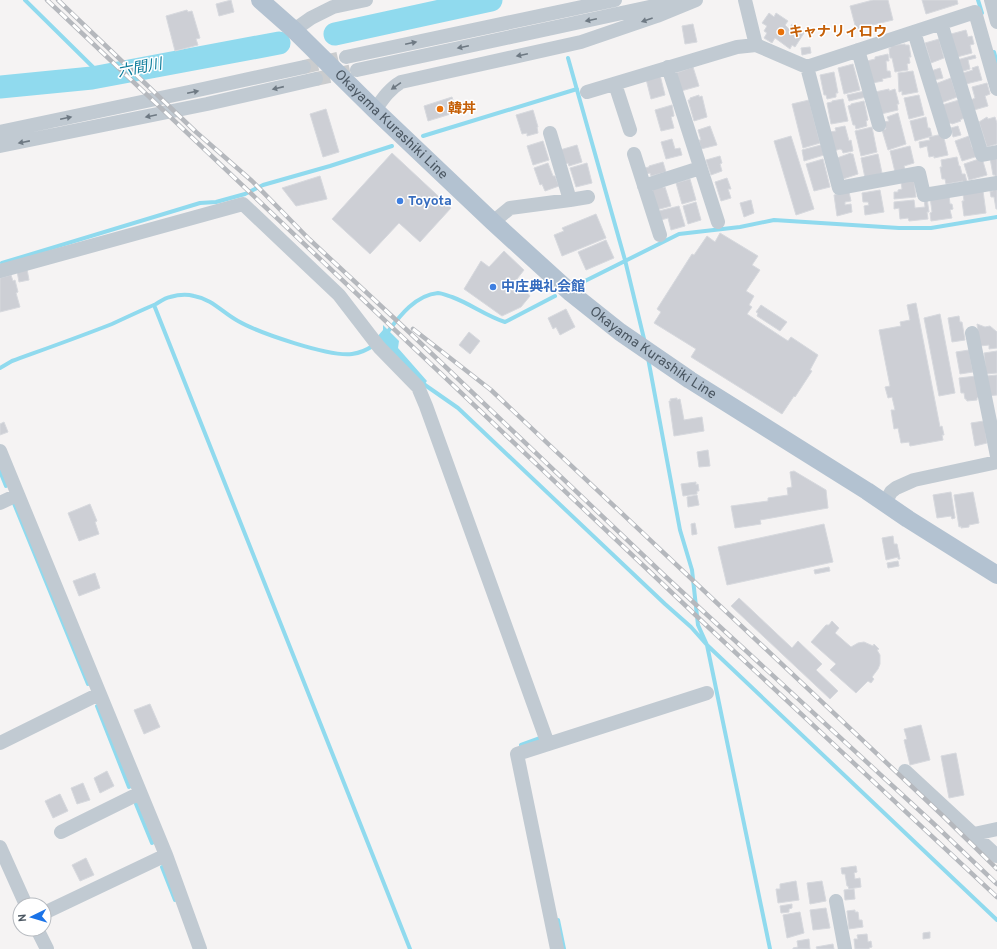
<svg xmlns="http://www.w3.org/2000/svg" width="997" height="949" font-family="Overpass,'Noto Sans JP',sans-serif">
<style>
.water{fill:#90daee}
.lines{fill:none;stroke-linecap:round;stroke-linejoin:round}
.stream{stroke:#90daee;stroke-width:4}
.river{stroke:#90daee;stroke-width:23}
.building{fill:#cdcfd5;stroke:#d7d9de}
.minor-tunnel{stroke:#caccce;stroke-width:14;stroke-dasharray:14 7;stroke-linecap:butt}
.minor{stroke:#c1cad2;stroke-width:14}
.major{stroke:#b3c2d1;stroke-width:18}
.rail-casing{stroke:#b5b8bd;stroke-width:4.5}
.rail{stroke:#fff;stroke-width:3;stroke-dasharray:9;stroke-linecap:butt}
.oneway{fill:#6e7983}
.food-dot{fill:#e8710a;stroke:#fff;stroke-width:1.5}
.shop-dot{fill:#3f7fe0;stroke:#fff;stroke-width:1.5}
.labels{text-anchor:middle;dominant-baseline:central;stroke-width:3;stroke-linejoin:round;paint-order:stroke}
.food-label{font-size:14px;font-weight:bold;fill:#c56008;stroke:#fff;text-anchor:start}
.street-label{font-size:14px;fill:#4a5661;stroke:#fff}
.shop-label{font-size:14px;font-weight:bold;fill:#366cbe;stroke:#fff;text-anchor:start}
.water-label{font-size:15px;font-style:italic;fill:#0c7c9b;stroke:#fff}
</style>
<rect width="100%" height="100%" fill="#f5f3f3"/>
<path class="water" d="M383,325L399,341L398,348L427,381L423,386L377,337L383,330Z"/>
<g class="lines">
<path class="stream" d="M25,0L102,76
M978,0L982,13
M994,52L997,63
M568,58L625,260L645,343
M423,136L577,89
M2,263L200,203L216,202L245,194L263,185L330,166L392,146
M581,283L679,234L740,227L774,220L899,228H931L997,217
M154,305L410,949
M386,334C399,317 415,295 438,293C442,293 448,296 452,297C471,304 486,316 505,322L555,296
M648,358L680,530L692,570L698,625L707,645L770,949
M0,368L12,361C45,349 79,337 112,324C127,317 142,310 156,304C161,301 165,298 170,297C177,295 187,294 194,296C212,299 223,313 238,321C259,333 329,357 352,354C360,353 367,350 374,345
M422,381L425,385L458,408L665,604L691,627L707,645L997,920
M0,471L6,486
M13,501L88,684
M97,706L129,787
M523,751L521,745L543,737
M136,804L152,843
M162,867L175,900
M558,920L564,949"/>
<path class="river" d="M335,34L491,0
M0,87L92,78L279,43"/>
</g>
<path class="building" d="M231,0L234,12L219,16L216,4Z
M873,0H888L893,20L856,29L850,6Z
M922,0H957L958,4L926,14Z
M187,10L188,12L192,11L200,38L196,39L198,45L175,51L166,16Z
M769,13L774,17L776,13L788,21L785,25L789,29L792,24L804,33L795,47L792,45L790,49L775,38L772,43L764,38L767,33L764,31L767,26L762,23Z
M693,24L697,42L685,44L682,26Z
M966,30L968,37L972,36L974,44L970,45L972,53L957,57L951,34Z
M939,39L944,58L931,63L925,43Z
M905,44V45H909L911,57H909L910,63L907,64L908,70L895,72L892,58H890L889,48H891L890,46Z
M810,47L811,53L802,55L801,48Z
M888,54L889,61H886L887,71H890L891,77L882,79L883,81L872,83L867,61L875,59V57Z
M975,55L976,58L968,60L970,69L960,72L957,60Z
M853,64L860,90L844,94L838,68Z
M978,66L982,80L966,84L963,73L973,70L972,68Z
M693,67L699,86L681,91L676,73Z
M940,68L943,78L934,80L931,71Z
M913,71L918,92L902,95V91L899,92L898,73Z
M834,72L838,93H836V97L827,99L826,95H824L820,75Z
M660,75L665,95L651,99L646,79Z
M951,78L957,97L941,103L935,84Z
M987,83L990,94L985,96L988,106L974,110L971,100L975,98L972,87Z
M889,89V91L895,89L899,104H897L898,110L881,114L875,92Z
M865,91L866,97L849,101L847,95Z
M699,95V97L702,96L707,117L694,121L688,100H690V98Z
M919,95L924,115L909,119L904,98Z
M452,97L457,112L428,121L424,106Z
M843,99L848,121L831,124L827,103L832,102V101Z
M809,100L820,143L803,148L792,104Z
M959,100L964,118L960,120L961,121L952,124L951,123L948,124L942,105Z
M864,101L868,120L866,121L867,126L856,129L855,125H853L848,106L851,105V104Z
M672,105L674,116L671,117L674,128L661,131L655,110Z
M326,109L339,152L323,157L310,114Z
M533,110L538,127H537L538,133L527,136V133L522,134L516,115Z
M898,113L906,144L888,150L882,130L886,129L884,122L889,121L887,117Z
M926,117L928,128H930L932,136L915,141L910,121Z
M987,117L988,119L995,117L997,123V144L987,147L979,122Z
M710,126L717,145L701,149L699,140H701L698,130Z
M845,126L849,141L851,140L853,151L843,153L842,150L840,149L834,151L830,132L836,131L835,128Z
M958,126L961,135L953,137L951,128Z
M872,127L877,152L861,156L855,131Z
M943,134L948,155L934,158V156L929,157L927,146L920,148L919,142L930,140L929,137Z
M791,136L814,209L796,215L774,141Z
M969,136L972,147L978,156L962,161L955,141Z
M672,139L675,149L680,148L682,155L666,159L661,142Z
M543,141L549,160L533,165L527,146Z
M577,145L582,162L569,166L568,163L565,164L560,150Z
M821,145L824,155L804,161L802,150Z
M910,146L914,163L904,166L905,169L895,172L890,151Z
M392,153L451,208L420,242L399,223L370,254L332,219Z
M851,153V154H853L858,174L843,179L837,158Z
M878,154L882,173L865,178L861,158Z
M720,156L722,163L720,164L722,171L711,175L706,160Z
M997,156V178H995V175H993L990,158Z
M957,157L959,166H960L962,174H965L967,182H963V181L946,184L945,179H942L940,167H942L941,160Z
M982,158L987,175L969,180L964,164Z
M823,159L830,187L814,191L806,164Z
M663,162L666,172L651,176L650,173L646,174L645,168L649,167V166Z
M548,163L553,176H555L559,186L545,191L542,184L540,185L534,168Z
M587,163L592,183L576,187L570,168Z
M320,176L327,199L296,206L282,188Z
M727,178L731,189H728L731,198L721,201L715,182Z
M690,179L696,200L682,204L676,183Z
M914,181L916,197L894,199V192H898V190L902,189L901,182Z
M663,186V188L665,187L671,206L656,210L652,189Z
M993,189H997V209H996L994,197H991L990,191H993Z
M880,190L884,212L865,215L864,206L869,205L868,202H863L862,193Z
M983,191L986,213L964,216L962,201H964L963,194Z
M849,192L851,201L845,202V205L851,204L852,212L837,216L834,195Z
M949,195L950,204H952L953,209L950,210L952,218L931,221L930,213L932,212L930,197Z
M927,198L929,212H927L928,219L909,221L908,218L900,219L899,208L894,209V202L914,200L915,208L925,207L924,199Z
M751,200L754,213L744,217L740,203Z
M696,202L701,220L688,224L683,206Z
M679,206L685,226L671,230L668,218L661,220L659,211Z
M596,214L606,238L562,256L554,235L564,231L562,228Z
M720,233L758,256L752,265L760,270L746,291L754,296L749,305L752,307L747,314L788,341L791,337L818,355L810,370L812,371L795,397L794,396L782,414L691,357L696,349L654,323L661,312L657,309L692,254L694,255L707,236L715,242Z
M606,240L614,258L586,270L578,252Z
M504,251L524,270L517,279L530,296L521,307L502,316L464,289L481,261L489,267Z
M27,269L29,280L19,282L17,271Z
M11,275L13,281L15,280L18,292L16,293L20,307L0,312V278Z
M916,303L940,427L942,426L944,435H942L943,440L910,446L909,442L901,443L898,428L894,429L891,410H895L892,397L888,398L885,387L890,386L879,330L901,326L900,322L910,320L907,305Z
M761,305L787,322L780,331L757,316L758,313L756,312Z
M566,309L575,327L560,335L556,327L553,329L548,318Z
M940,314L955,393L939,396L924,318Z
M959,316L960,322H962L965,340L952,342L948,318Z
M977,324L985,327L990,326L997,332V348L989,349V345L980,346Z
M469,332L480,341L470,354L459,345Z
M969,350L973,372L960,374L956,352Z
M997,351V373L986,374L984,353Z
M997,375V395L988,396L986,376Z
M976,376L979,397L977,398V400L967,401L966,399H965L964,393H961L959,378Z
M677,398V400L680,399L684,420L702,417L704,431L674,436L669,401H671L670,399Z
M984,421L987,443L975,446L971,423Z
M4,422L8,432L0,435V424Z
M708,450L710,466L699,467L697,452Z
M794,471L826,490L828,508L760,520L761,524L735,528L731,506L768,501V498L788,495L787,488L792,487L790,472Z
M696,482V485L698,484L699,491H697V494L683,496L681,484Z
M951,492L955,518L952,519L951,516L937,518L933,495Z
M973,492L979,523L969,525V527L961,528V526L959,527L954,495Z
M697,495L699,505L688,507L687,497Z
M90,504L97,521L95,522L99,534L79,541L68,513Z
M695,523L697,534L692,535L691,524Z
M824,524L833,562L727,585L718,547Z
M893,536L894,544H897L900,559H898V557L886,560L882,538Z
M898,561L899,566L888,568L887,563Z
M829,567L830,571L815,574L814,570Z
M95,573L100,588L79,596L73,581Z
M739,598L792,648L798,641L822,664L816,670L838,691L830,699L731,606Z
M832,621L839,628L835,633L851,647L858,643L864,642L873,646L874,644L879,649L877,650L880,655V664L878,669L872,677L874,679L871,683L868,681L856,693L830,670L836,664L811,642L826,625H829Z
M150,704L160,727L144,734L134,710Z
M921,725L930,760L910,765L904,740L907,739L904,729Z
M956,753L964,795L949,798L941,756Z
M107,771L114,786L100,793L94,778Z
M83,783L90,800L77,804L71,788Z
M60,794L68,811L53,818L45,801Z
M86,858L94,875L80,881L72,865Z
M856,866L857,872L854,873L855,879L860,878L861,887L849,889L848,886H847L845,874H842L841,868Z
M796,881L799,900L778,903L776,889H780V884Z
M822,881L826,901L810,904L807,883Z
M854,889L855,899L845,900L844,890Z
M792,904V908L789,909V912L781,913L780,906Z
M826,908L830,928L813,930L810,910Z
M855,910V912H858L859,920H862L863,927L849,929L847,911Z
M800,912L804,933L787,938L783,915Z
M930,932V938L923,939V933Z
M867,934L868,942L871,941L872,947L869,948V949H855L854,939H858L857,935Z
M809,939L810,949H793V948L798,947L797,941Z
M833,944L834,949H817L816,947Z"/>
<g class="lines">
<path class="minor-tunnel" d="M304,67L346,57
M316,79L357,70"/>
<path class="minor" d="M745,0L756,45L807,67L975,12L997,89
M991,0L997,22
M941,23L982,155L997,152
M294,30L311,18L333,7L366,0
M914,32L945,132
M858,50L879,125
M346,57L615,0
M668,67L718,222
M807,67L839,188L919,173L924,195L997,183
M357,70L673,2
M615,84L630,130
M587,92L737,47L756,45
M375,110C382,100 389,89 401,82L581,42L657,16L696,0
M0,132L203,89L304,67
M0,146L207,104L316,79
M634,154L660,235
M644,186L700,168
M570,200L588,197
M493,222L510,208L570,200L550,133
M0,271L243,204L339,295L379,347L418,387L426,406L548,744
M972,333L997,456
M0,451L166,855L200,949
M0,503L17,495
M885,503L891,492L896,488L914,480L997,462
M0,743L99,694
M905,771L997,856
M61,832L140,793
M974,834L997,829
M0,847L26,905
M836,901L845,949
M44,913L166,855
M37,929L47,949
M557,949L517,754L707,693"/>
<path class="major" id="s1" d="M260,0L294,30L375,110L493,222L571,293L620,332L690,380L867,491L908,519L997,575"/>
<g class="rail-casing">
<path id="rail" d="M47,0L706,625L997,897
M58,0L196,132L252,181L309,239L409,332L666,577L934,824L997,884
M413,329L491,390L943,816L997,869"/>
</g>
<use href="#rail" class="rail"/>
</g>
<defs><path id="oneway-solid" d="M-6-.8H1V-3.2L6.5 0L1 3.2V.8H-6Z"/></defs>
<g class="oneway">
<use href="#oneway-solid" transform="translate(591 20) rotate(168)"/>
<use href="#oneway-solid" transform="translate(647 20) rotate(161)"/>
<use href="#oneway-solid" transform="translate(411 43) rotate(-12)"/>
<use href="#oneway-solid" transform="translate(463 47) rotate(168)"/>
<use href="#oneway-solid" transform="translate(522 55) rotate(168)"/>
<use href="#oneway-solid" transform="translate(396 86) rotate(145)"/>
<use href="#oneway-solid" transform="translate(278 88) rotate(167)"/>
<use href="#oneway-solid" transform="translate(193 92) rotate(-12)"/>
<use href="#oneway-solid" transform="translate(151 116) rotate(168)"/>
<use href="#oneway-solid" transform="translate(66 118) rotate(-12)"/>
<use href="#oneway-solid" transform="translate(24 142) rotate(169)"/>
</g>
<g class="food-dot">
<circle cx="781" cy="32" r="4"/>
<circle cx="440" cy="109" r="4"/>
</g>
<g class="shop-dot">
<circle cx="400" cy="201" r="4"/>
<circle cx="493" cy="287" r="4"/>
</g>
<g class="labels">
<g class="food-label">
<text x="789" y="32">キャナリィ·ロウ</text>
<text x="448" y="109">韓丼</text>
</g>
<g class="street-label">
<text stroke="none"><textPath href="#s1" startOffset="181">Okayama Kurashiki Line</textPath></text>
<text stroke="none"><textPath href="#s1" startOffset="529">Okayama Kurashiki Line</textPath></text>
</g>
<g class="shop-label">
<text x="408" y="201">Toyota</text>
<text x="501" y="287">中庄典礼会館</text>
</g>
<g class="water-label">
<text transform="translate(140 69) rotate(-11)">六間川</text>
</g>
</g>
<g transform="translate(32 917) rotate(265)"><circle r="19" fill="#ffffff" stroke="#b7bbc0"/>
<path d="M0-3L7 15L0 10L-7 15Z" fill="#1a73e8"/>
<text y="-6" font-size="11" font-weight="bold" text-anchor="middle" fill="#4a5661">N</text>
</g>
</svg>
